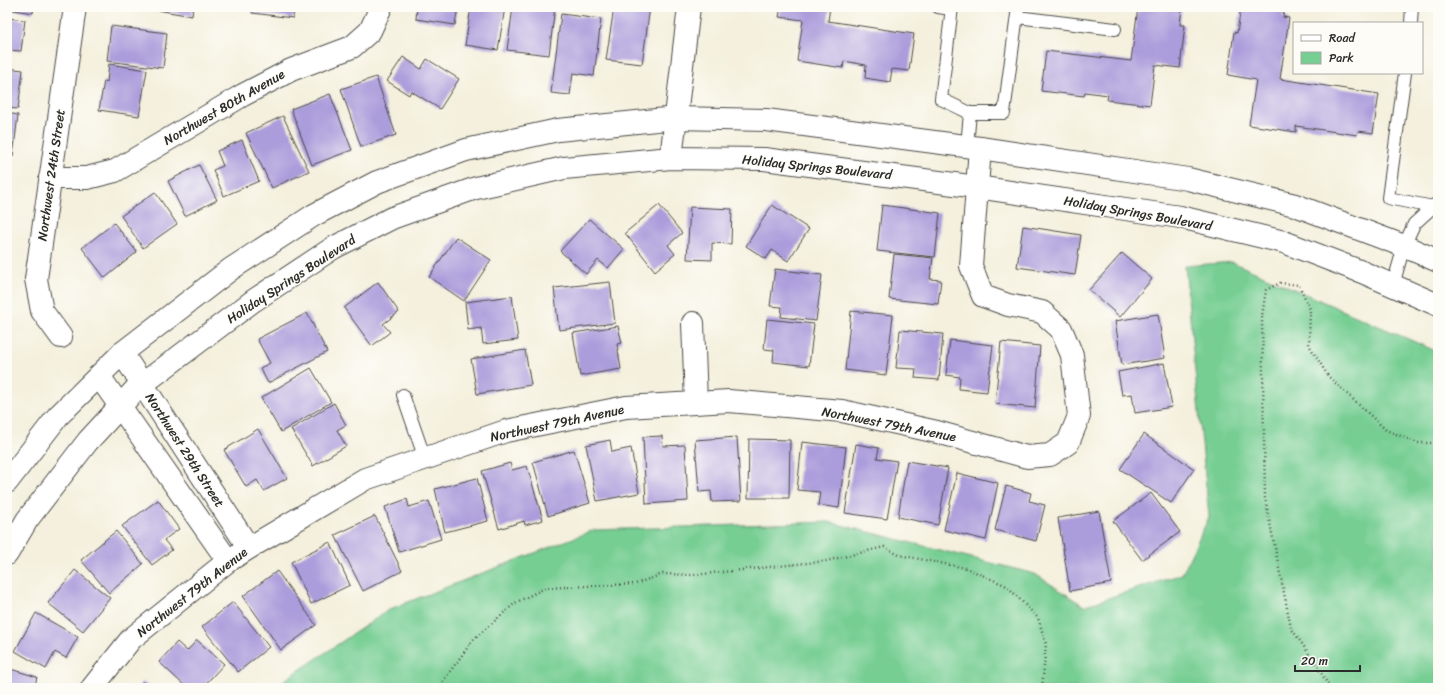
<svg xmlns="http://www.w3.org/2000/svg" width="1445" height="695" font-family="Sriracha,sans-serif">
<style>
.green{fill:#76ce93;stroke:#507c5f}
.building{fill:#ab9cdb}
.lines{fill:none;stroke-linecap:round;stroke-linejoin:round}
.lane-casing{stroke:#494946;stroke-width:14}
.street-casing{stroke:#494946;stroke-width:24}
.secondary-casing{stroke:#494946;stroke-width:24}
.path{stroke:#494946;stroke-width:2.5;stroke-dasharray:1 3;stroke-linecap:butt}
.lane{stroke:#fff;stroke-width:12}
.street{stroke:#fff;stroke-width:22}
.secondary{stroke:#fff;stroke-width:22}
.labels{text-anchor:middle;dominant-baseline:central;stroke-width:3;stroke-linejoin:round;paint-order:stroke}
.street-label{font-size:13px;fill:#2b2b2b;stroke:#fdfcf7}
</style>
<rect width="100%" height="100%" fill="#fdfcf7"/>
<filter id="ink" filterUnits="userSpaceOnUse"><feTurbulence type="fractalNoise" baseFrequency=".025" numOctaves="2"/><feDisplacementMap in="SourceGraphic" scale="8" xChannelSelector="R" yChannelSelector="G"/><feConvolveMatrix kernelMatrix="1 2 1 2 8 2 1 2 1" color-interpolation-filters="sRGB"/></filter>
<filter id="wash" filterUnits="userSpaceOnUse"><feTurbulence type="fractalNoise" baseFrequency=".012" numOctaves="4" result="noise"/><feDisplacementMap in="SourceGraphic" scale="16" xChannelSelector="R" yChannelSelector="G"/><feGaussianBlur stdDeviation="0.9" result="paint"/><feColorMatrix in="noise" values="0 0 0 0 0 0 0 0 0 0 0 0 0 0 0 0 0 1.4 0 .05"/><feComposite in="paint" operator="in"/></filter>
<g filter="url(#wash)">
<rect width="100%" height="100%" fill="#f4f0dd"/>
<path class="green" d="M1232,262L1438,352V688H273L390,609L594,530L829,522L1035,574L1084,606L1182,574L1209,517L1185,266Z"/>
<g id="blocks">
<path class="building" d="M7,7H34L33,13L7,9Z
M157,7H193L192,16L157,10Z
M253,7H294L293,18L252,13Z
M417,7H458L455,25L416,19Z
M471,7H505L498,50L465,45Z
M513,7H555L549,55L507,50Z
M614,7H650L642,64L606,60Z
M781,7H830L828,21L914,34L909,71L892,69L890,82L865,78L866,65L844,61L843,68L797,61L803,20L779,17Z
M1138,7H1182L1180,25H1185L1180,68L1155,65L1150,105L1107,100L1108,95L1085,92L1084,96L1041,91L1046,51L1131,61Z
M1241,7H1285L1283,17L1289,18L1280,79L1379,94L1373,133L1358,131L1357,135L1296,126V132L1249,125L1256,80L1228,75L1234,32L1237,33Z
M561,14L601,19L594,76L573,73L570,95L551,93Z
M7,18L25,20L21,51L7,50Z
M111,26L167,33L163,68L107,61Z
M403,57L421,69L427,59L459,79L440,109L411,91L409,95L387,81Z
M109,64L147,70L139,116L99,110L104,81L107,82Z
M7,68L23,70L18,109L7,108Z
M376,77L396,135L361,147L341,89Z
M330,94L352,150L312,165L291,109Z
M7,113L18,115L13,156L7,155Z
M283,116L309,171L272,188L246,133Z
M242,140L259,181L224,196L213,170L223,166L217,151Z
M7,163H10L8,180H7Z
M199,165L217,200L185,216L168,181Z
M155,192L177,224L143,248L121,216Z
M659,205L682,233L668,245L675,254L655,271L625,233Z
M772,205L809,229L788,261L772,250L766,259L746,246Z
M882,205L940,213L935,257L877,251Z
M690,207L732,209L731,244L712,243V260L687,259Z
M589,219L624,249L608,268L598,260L586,274L560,251Z
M114,223L137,252L105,278L82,248Z
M1023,226L1081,235L1075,275L1017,267Z
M456,237L491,260L464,301L429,277Z
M1122,253L1152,279L1120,317L1089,290Z
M894,254L933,258L930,279L941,280L938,304L889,299Z
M775,269L822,275L816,321L781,317L782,307L770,306Z
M378,282L399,312L383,324L390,332L372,346L344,308Z
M610,282L615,323L559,330L554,288Z
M512,296L518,340L483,344L481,328L468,330L465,302Z
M851,311L893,315L886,375L845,370Z
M307,313L327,352L268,383L260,368L270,363L257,339Z
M1158,314L1165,358L1122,365L1115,321Z
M767,319L814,324L809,366L773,362L774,350L764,349Z
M618,326L622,343L617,344L621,369L580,376L573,333Z
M900,330L943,334L939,380L915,378L916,369L896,368Z
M950,340L993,345L987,392L959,389L960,377L946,375Z
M1001,342L1040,346L1035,408L995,404Z
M525,350L531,385L477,394L471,359Z
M1164,363L1172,407L1135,413L1132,394L1122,395L1118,372Z
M311,368L331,402L281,432L261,398Z
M334,403L346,425L337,430L346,446L313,466L291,429Z
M258,429L287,478L264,491L257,480L246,487L224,450Z
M1144,434L1194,469L1171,503L1120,469Z
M662,436L663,446L685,445L688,501L646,504L643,437Z
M737,437L741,501L712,502L711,491L699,492L695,440Z
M749,439L790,440L789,498H748Z
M610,440L612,452L631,448L639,493L597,501L586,445Z
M802,442L846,447L839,508L818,505L820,492L797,490Z
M856,444L879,448L877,458L897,461L887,519L845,513Z
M574,450L590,503L548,516L533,462Z
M907,461L948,468L938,525L898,517Z
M510,463L512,470L527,466L543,520L525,525L524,521L499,529L482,471Z
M957,473L998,483L986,540L944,530Z
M477,478L488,521L445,532L435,489Z
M1006,486L1031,493L1029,501L1045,505L1036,541L995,530Z
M1151,493L1180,532L1142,560L1113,521Z
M407,499L409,507L429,501L441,539L399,552L385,507Z
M158,500L179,529L164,540L172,550L152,565L122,526Z
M1099,511L1111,583L1070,591L1058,518Z
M375,516L402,571L363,591L335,535Z
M116,531L143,564L109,593L81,560Z
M330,542L350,585L311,604L291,562Z
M75,570L110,598L83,631L48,603Z
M277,571L316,625L281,650L243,596Z
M233,602L269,647L238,672L202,627Z
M36,613L78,637L66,658L55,652L46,669L15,651Z
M197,640L224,664L202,688H187L159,662L177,642L187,651Z
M7,668L37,677L35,685L42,688H7Z
M142,682L154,688H139Z"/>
</g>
</g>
<g filter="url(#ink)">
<use href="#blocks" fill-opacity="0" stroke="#494946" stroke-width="1"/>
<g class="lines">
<g class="lane-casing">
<path id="lane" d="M938,7L952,9
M952,7L941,99L970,113H1004L1018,7
M1017,17L1115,29
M1411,23L1412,7
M1405,73L1388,198L1438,208
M967,146L970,113
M1393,285L1404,246L1414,224L1436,204
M403,395L425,459"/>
</g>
<g class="street-casing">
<path id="street" d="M671,158L689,7
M50,178H87L115,171L243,95L291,70L352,47L370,31L381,7
M693,323L696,403
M61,337L42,311L36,279L75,7
M122,353L249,548
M99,376L228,561
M92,688L131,639L228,561L249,548L365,479L506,431L626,407L729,401L842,411L937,432L1027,457L1050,455L1068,443L1079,416L1072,355L1061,329L1042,312L1008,305L983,296L971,266L980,148"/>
</g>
<g class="secondary-casing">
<path id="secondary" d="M7,482L58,416L122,353L231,269L314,215L377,182L466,150L558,130L676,118L766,120L980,148L1188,179L1295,205L1404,246L1438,261
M7,554L27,520L88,441L136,389L253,301L333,248L392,218L476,188L564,168L671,158L764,159L977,187L1180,217L1284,242L1362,272L1438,305"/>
</g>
<path class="path" d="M438,688L473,640L515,603L545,588L635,584L663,574L694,575L826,561L884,547L899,555L966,568L1007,586L1038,618L1046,644L1042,688
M1330,688L1314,661L1291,628L1265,498L1262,316L1266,290L1280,283L1299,285L1310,309L1309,345L1328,376L1386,430L1418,443H1438"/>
<use href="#lane" class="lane"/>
<use href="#street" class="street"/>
<use href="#secondary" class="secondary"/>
</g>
</g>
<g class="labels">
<g class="street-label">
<text transform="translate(224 107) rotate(-30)">Northwest 80th Avenue</text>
<text transform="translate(817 167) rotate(6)">Holiday Springs Boulevard</text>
<text transform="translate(51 175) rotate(-82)">Northwest 24th Street</text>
<text transform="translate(1138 213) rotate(10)">Holiday Springs Boulevard</text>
<text transform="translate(291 279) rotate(-33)">Holiday Springs Boulevard</text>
<text transform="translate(557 423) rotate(-12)">Northwest 79th Avenue</text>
<text transform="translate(889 424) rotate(11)">Northwest 79th Avenue</text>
<text transform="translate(185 450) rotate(57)">Northwest 29th Street</text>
<text transform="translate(192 592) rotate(-38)">Northwest 79th Avenue</text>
</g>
</g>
<rect width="1445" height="695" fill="none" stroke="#fdfcf7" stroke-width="24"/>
<rect x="1293" y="22" width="130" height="52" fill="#fdfcf7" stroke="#a9a8a5"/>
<rect x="1301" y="35" width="20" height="6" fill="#ffffff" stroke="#a9a8a5"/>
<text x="1329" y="42" font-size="12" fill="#2b2b2b">Road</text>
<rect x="1301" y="52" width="20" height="12" fill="#76ce93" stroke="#a9a8a5"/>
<text x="1329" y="62" font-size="12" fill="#2b2b2b">Park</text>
<path d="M1295 665v6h65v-6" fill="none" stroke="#2b2b2b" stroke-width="2"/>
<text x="1301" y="665" font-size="12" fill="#2b2b2b" stroke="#fdfcf7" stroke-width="3" paint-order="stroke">20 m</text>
</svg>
